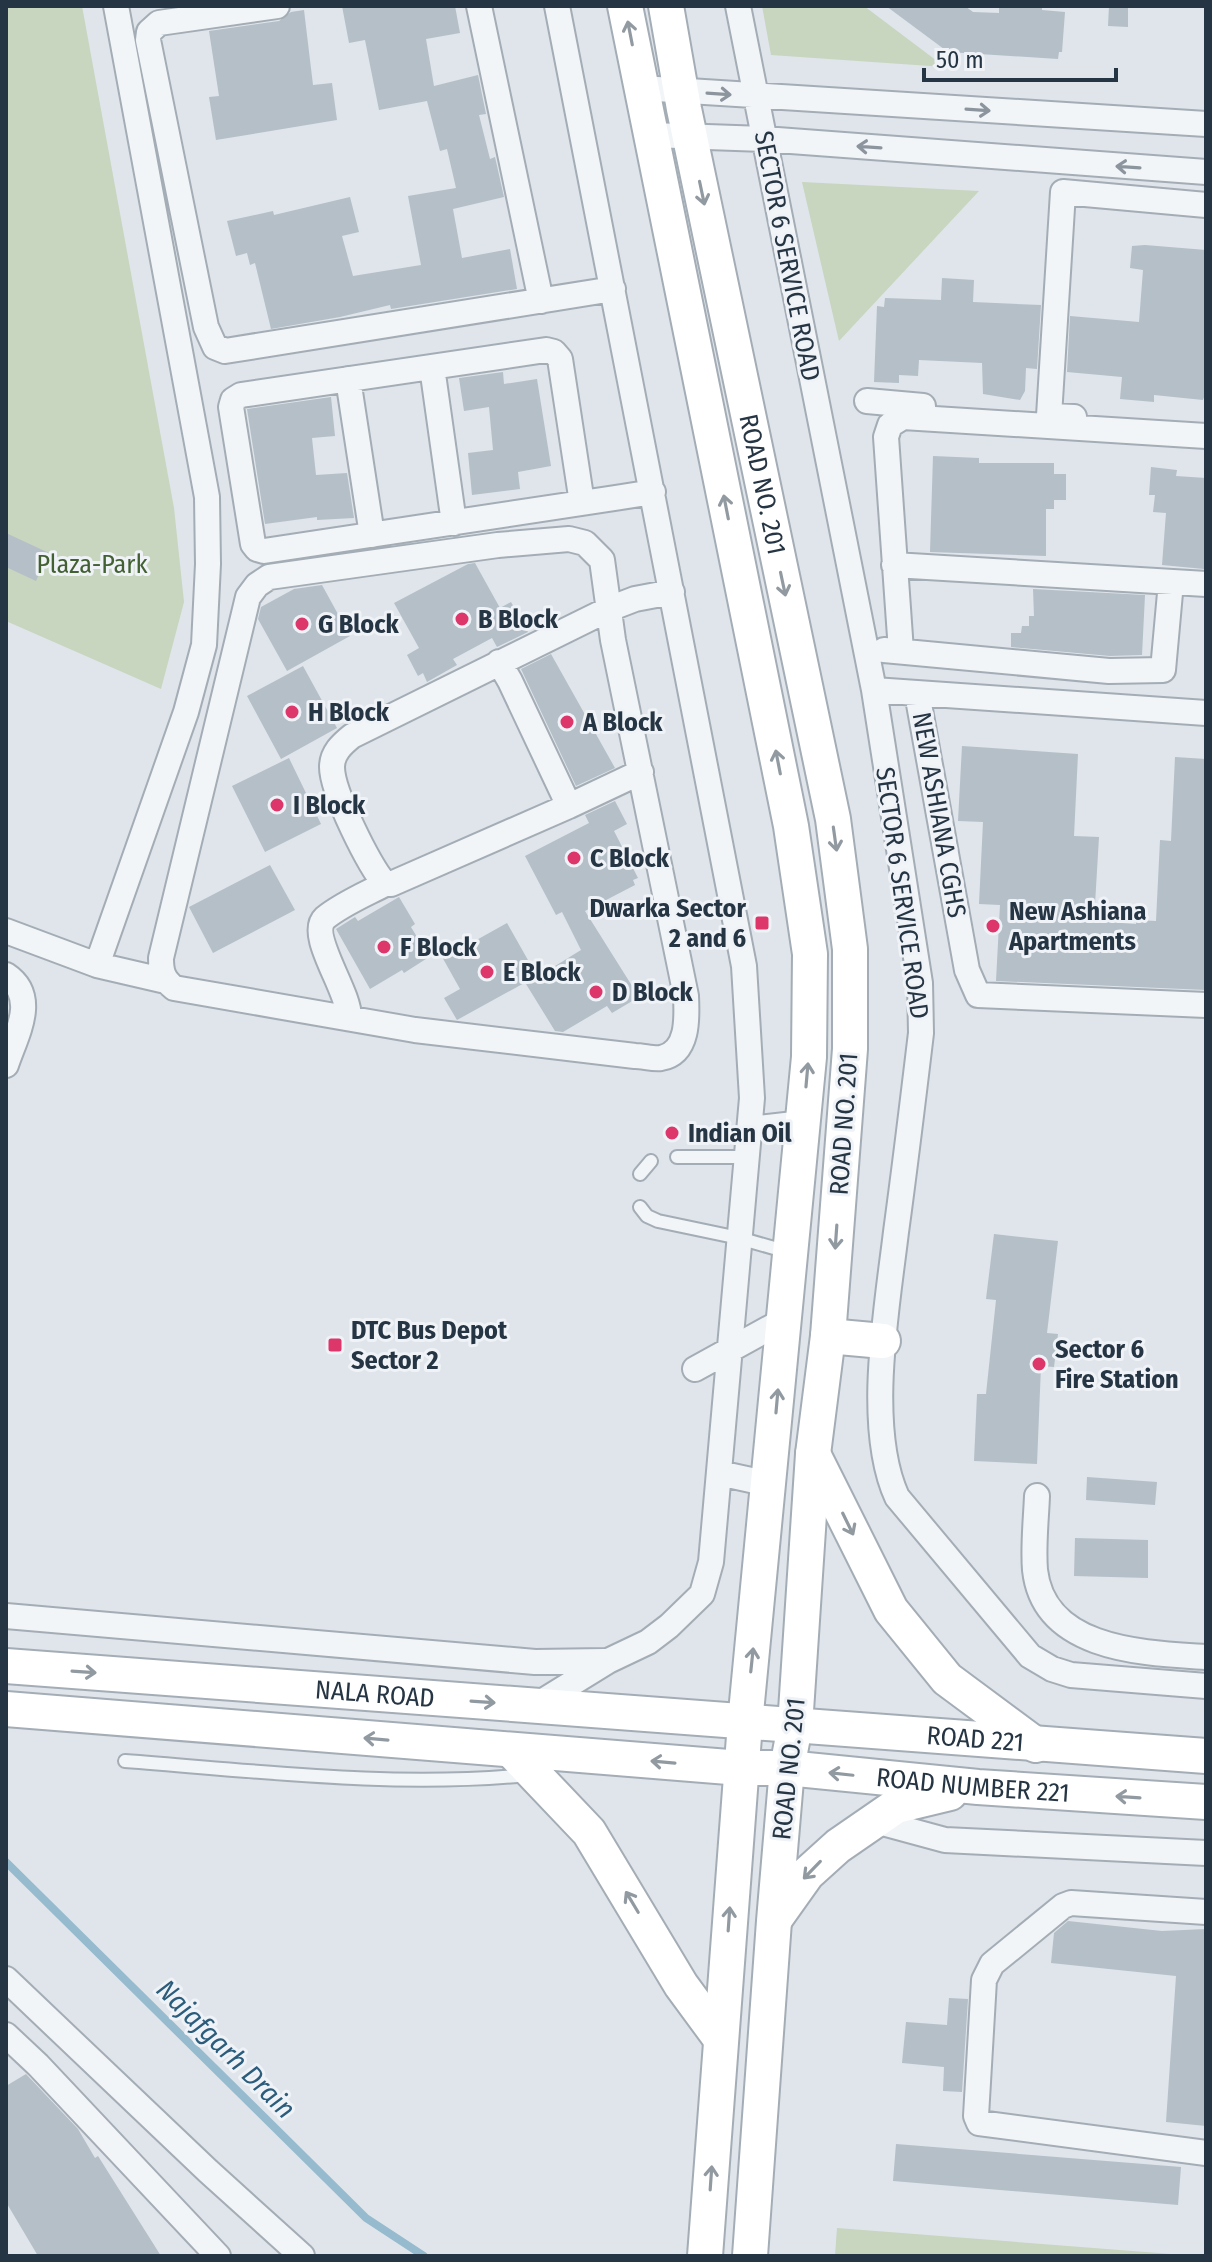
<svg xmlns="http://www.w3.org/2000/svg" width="1212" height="2262" font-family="'Fira Sans Condensed',sans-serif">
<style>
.green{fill:#c8d5bf}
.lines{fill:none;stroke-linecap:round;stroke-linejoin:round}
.stream{stroke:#96bace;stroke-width:8}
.building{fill:#b5bfc8}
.service-casing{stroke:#a4adb5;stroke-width:16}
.minor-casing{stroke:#a4adb5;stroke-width:28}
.secondary-casing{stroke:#a4adb5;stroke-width:38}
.service{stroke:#f2f5f8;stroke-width:12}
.minor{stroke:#f2f5f8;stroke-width:24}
.secondary{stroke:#fff;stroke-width:34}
.oneway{stroke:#929aa1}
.oneway2{stroke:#8c959e}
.poi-dot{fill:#dc366a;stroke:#eff3f7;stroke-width:3}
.labels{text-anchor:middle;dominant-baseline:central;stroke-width:6;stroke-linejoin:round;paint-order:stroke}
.street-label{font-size:26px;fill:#263543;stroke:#eff3f7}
.park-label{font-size:26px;fill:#426032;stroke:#eff3f7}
.poi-label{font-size:26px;font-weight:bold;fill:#263543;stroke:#eff3f7;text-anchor:start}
.water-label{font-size:28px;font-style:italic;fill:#2c5c7b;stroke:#eff3f7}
</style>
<rect width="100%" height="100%" fill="#dfe5ea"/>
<path class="green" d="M6,6H82L174,508L184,602L161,689L6,621Z
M762,6H864L945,67L771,55Z
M802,182L979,191L839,341Z
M837,2228L1197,2256H835Z"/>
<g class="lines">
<path class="stream" d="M6,1862L366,2218L424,2256"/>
</g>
<path class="building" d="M342,6H455L460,33L426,39L434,86L478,75L486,114L479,115L490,159L495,157L504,197L453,209L462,258L510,249L517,289L391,309L390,305L340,317L271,329L255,263L250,265L247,253L236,256L227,221L273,211L274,215L350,197L359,232L342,236L353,276L421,265L408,196L456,188L447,149L440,151L427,101L379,110L365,40L349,43Z
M886,6H965L973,12L999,13V6H1042V10L1065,12L1062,52H1059L1058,59L948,52Z
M1109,6H1128V27L1108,26Z
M304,10L313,85L332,83L337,120L216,140L209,97L219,96L209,31L279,21L291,12Z
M1145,245L1206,250V392L1203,400L1154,395V402L1120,399L1122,377L1067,372L1070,316L1139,322L1143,270L1130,268L1132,246Z
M942,278L974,280L973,302L1041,305L1037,369L1026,368L1025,391L1020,400L983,394L982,363L919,360L918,376L899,375V383L874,382L877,306L884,307L885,298L941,300Z
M503,372L504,384L537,379L551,466L518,472L520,489L472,495L468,453L493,450L489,407L464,411L459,378Z
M331,397L335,436L312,438L316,475L347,473L354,518L317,520V517L265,524L247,409Z
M933,456L979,458V463H1054V474H1066V500H1054V509H1046V556L930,552Z
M1151,467L1177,470L1176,476L1206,478L1204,569L1162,565L1166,513L1153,512L1155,495H1149Z
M6,533L49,553L36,581L6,567Z
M475,563L500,608L511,602L528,632L497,647L492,638L453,659L457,665L427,682L423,673L418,676L407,655L419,648L394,603L468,564Z
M322,585L350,636L287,671L258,619L261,607L294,589Z
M1033,589L1145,595L1142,655L1110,656L1011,647V633H1021L1022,626H1029V616H1034Z
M551,654L615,768L576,786L521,669Z
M303,666L337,728L281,759L247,696Z
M962,746L1078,754L1074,836L1099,837L1094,921L1136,924V920L1156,921L1160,840L1171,841L1175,757L1206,759V990L996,981L1000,905L979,904L983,822L958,821Z
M289,758L321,824L265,852L232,786Z
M615,801L627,824L614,831L638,878L633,880L635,885L585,911L639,997L612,1013L607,1006L563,1032L555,1031L526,984L581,950L562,912L556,915L525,856L589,823L585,815Z
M270,865L295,910L213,953L189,907Z
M399,897L415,924L411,927L429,957L404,973L402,970L370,989L336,929L355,917L358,921Z
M507,923L537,976L457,1020L444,998L460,989L441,955L461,943L464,947Z
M994,1234L1058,1241L1047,1333L1058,1334L1054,1367L1041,1366L1037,1464L974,1461L977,1394H986L996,1300L986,1299Z
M1087,1477L1157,1482L1155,1505L1086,1500Z
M1075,1538L1148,1540V1578L1074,1576Z
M1068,1921L1162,1931L1206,1929V2126L1166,2122L1176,1976L1051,1963L1054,1933Z
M949,1998L968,1999L962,2092L943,2091L944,2067L902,2063L906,2022L947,2025Z
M26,2074L78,2129L95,2158L98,2156L161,2256H38L6,2202V2086Z
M896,2144L1181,2167L1178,2205L893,2181Z"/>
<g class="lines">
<g class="service-casing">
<path id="service" d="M677,1157H747
M640,1174L651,1161
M640,1207L647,1216L658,1221L739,1238L788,1252
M125,1761C259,1771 393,1788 527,1775"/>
</g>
<g class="minor-casing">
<path id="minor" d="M277,6L159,23L149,32L148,40L206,327L215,347L225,351L613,289
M479,6L541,301
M738,6L874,690L920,983L921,1033C913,1100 905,1166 896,1232C887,1308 865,1427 897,1497L1030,1656L1052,1669L1071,1675L1206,1686
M641,88L1206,124
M651,135L764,139L1206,172
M432,367L454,523
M348,379L372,535
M867,401L923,406
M1074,417L1049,416L1063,192L1206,205
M582,503L560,359L554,352L546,350L241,395L233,400L231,407L253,544L257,549L264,551L615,498L653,492
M569,539L585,543L602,560L613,640L686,996C687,1017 689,1053 661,1058C653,1059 643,1056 635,1056L415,1030L174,988C163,979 161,972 161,958L248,597L257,585L269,577L498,545Z
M894,565L1206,584
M884,650L1109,671L1163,670L1171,582
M901,651L886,437L890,425L903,417L1206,436
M499,662L510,681L569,806
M874,690L1206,713
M917,693L967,970L978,995L1206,1005
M641,772L569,806L391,884H385C369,865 332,792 332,767C332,753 342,744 352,736L609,609L635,599L672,592
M6,931L97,965L186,712L204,645L208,564L207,497L116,6
M97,965L166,981
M6,975C39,997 16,1035 6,1065
M349,1017C349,990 307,935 325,918C342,904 366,894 385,884
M749,1129L803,1123
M695,1369L784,1320
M719,1473L769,1484
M1037,1496C1036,1520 1033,1546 1035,1570C1044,1651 1145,1653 1206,1657
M6,1616L535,1662L605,1661
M535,1706L608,1661L648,1642L669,1626L702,1594L711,1562L752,1098L744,966L557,6
M875,1821L945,1840L1206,1853
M1206,1912L1071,1903L1063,1906L992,1964L984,1980L976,2116L979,2123L1206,2153
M6,1979L208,2171L302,2256
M6,2035L38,2065L218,2256"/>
</g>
<g class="secondary-casing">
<g id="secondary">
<path d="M625,6L791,826L810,954L809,1057L745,1723L705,2256"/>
<path id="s1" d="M666,6L684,109L833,819L850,949V1049L828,1336L813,1454L795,1726L787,1768L774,1921L750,2256"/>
<path d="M828,1336L883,1341"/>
<path d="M813,1454L891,1610L947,1679L1036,1745"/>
<path id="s2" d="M6,1666L1206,1756"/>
<path id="s3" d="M6,1709L741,1768H787L978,1787L1206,1802"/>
<path d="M511,1750L589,1832L681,1985L720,2038"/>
<path d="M775,1919L807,1874L838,1846L896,1806L950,1793"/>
</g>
</g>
<use href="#service" class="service"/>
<use href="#minor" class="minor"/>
<use href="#secondary" class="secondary"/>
</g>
<defs><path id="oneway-shaft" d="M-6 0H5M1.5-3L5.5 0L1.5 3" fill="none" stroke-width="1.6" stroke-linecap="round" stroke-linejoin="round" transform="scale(2)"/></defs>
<g class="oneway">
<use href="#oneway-shaft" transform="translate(630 33) rotate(-101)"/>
<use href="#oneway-shaft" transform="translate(702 193) rotate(78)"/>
<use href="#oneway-shaft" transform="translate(726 507) rotate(-101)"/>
<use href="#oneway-shaft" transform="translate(783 584) rotate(78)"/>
<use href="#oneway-shaft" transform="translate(778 762) rotate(-101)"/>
<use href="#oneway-shaft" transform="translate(835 839) rotate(82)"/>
<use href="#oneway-shaft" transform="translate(807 1075) rotate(-85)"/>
<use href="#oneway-shaft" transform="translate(836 1237) rotate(94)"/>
<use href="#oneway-shaft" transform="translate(777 1401) rotate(-85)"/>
<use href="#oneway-shaft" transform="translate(848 1524) rotate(64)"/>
<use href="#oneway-shaft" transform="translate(752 1660) rotate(-84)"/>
<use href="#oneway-shaft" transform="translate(84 1672) rotate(4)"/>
<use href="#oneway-shaft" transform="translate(483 1702) rotate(4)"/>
<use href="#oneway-shaft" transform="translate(376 1739) rotate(-175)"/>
<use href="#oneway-shaft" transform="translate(663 1762) rotate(-175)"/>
<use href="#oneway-shaft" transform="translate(841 1774) rotate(-174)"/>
<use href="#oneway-shaft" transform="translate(1128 1797) rotate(-176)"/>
<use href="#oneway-shaft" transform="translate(812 1870) rotate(134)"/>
<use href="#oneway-shaft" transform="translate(632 1902) rotate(-121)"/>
<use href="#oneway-shaft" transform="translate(729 1919) rotate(-86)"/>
<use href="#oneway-shaft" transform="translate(711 2178) rotate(-86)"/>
</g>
<g class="oneway2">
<use href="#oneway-shaft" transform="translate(719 94) rotate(4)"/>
<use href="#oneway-shaft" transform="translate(978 110) rotate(4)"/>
<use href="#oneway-shaft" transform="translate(869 147) rotate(-176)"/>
<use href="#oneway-shaft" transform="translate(1128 167) rotate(-176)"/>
</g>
<g class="poi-dot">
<circle cx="462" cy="619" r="8"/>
<circle cx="302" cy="624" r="8"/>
<circle cx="292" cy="712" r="8"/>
<circle cx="567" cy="722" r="8"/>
<circle cx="277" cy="805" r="8"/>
<circle cx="574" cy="858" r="8"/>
<rect x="754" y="915" width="16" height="16" rx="4"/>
<circle cx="993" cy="926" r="8"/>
<circle cx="384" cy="947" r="8"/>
<circle cx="487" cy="972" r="8"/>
<circle cx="596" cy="992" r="8"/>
<circle cx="672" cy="1133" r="8"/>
<rect x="327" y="1337" width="16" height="16" rx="4"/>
<circle cx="1039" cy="1364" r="8"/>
</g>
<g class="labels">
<g class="street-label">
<text transform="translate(787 256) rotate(79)">SECTOR 6 SERVICE ROAD</text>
<text stroke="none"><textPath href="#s1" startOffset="488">ROAD NO. 201</textPath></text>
<text transform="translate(939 815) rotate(80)">NEW ASHIANA CGHS</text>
<text transform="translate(902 893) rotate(82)">SECTOR 6 SERVICE ROAD</text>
<text transform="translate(844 1124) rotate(-86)">ROAD NO. 201</text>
<text stroke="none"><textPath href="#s2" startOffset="370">NALA ROAD</textPath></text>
<text stroke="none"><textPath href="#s2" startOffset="972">ROAD 221</textPath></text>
<text transform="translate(789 1769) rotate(-84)">ROAD NO. 201</text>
<text stroke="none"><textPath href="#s3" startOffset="970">ROAD NUMBER 221</textPath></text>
</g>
<g class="park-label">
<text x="92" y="564">Plaza-Park</text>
</g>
<g class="poi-label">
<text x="478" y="619">B Block</text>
<text x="318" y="624">G Block</text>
<text x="308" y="712">H Block</text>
<text x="583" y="722">A Block</text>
<text x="293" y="805">I Block</text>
<text x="590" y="858">C Block</text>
<text x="746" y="908" text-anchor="end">Dwarka Sector<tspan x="746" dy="30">2 and 6</tspan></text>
<text x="1009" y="911">New Ashiana<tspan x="1009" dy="30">Apartments</tspan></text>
<text x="400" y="947">F Block</text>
<text x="503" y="972">E Block</text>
<text x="612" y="992">D Block</text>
<text x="688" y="1133">Indian Oil</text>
<text x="351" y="1330">DTC Bus Depot<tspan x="351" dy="30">Sector 2</tspan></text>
<text x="1055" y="1349">Sector 6<tspan x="1055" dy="30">Fire Station</tspan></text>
</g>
<g class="water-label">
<text transform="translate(226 2049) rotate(45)">Najafgarh Drain</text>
</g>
</g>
<rect width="1212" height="2262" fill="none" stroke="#263543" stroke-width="16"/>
<path d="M924 68v12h192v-12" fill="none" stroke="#263543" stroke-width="4"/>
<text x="936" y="68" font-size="24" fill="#263543" stroke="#eff3f7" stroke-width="6" paint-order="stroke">50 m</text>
</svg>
